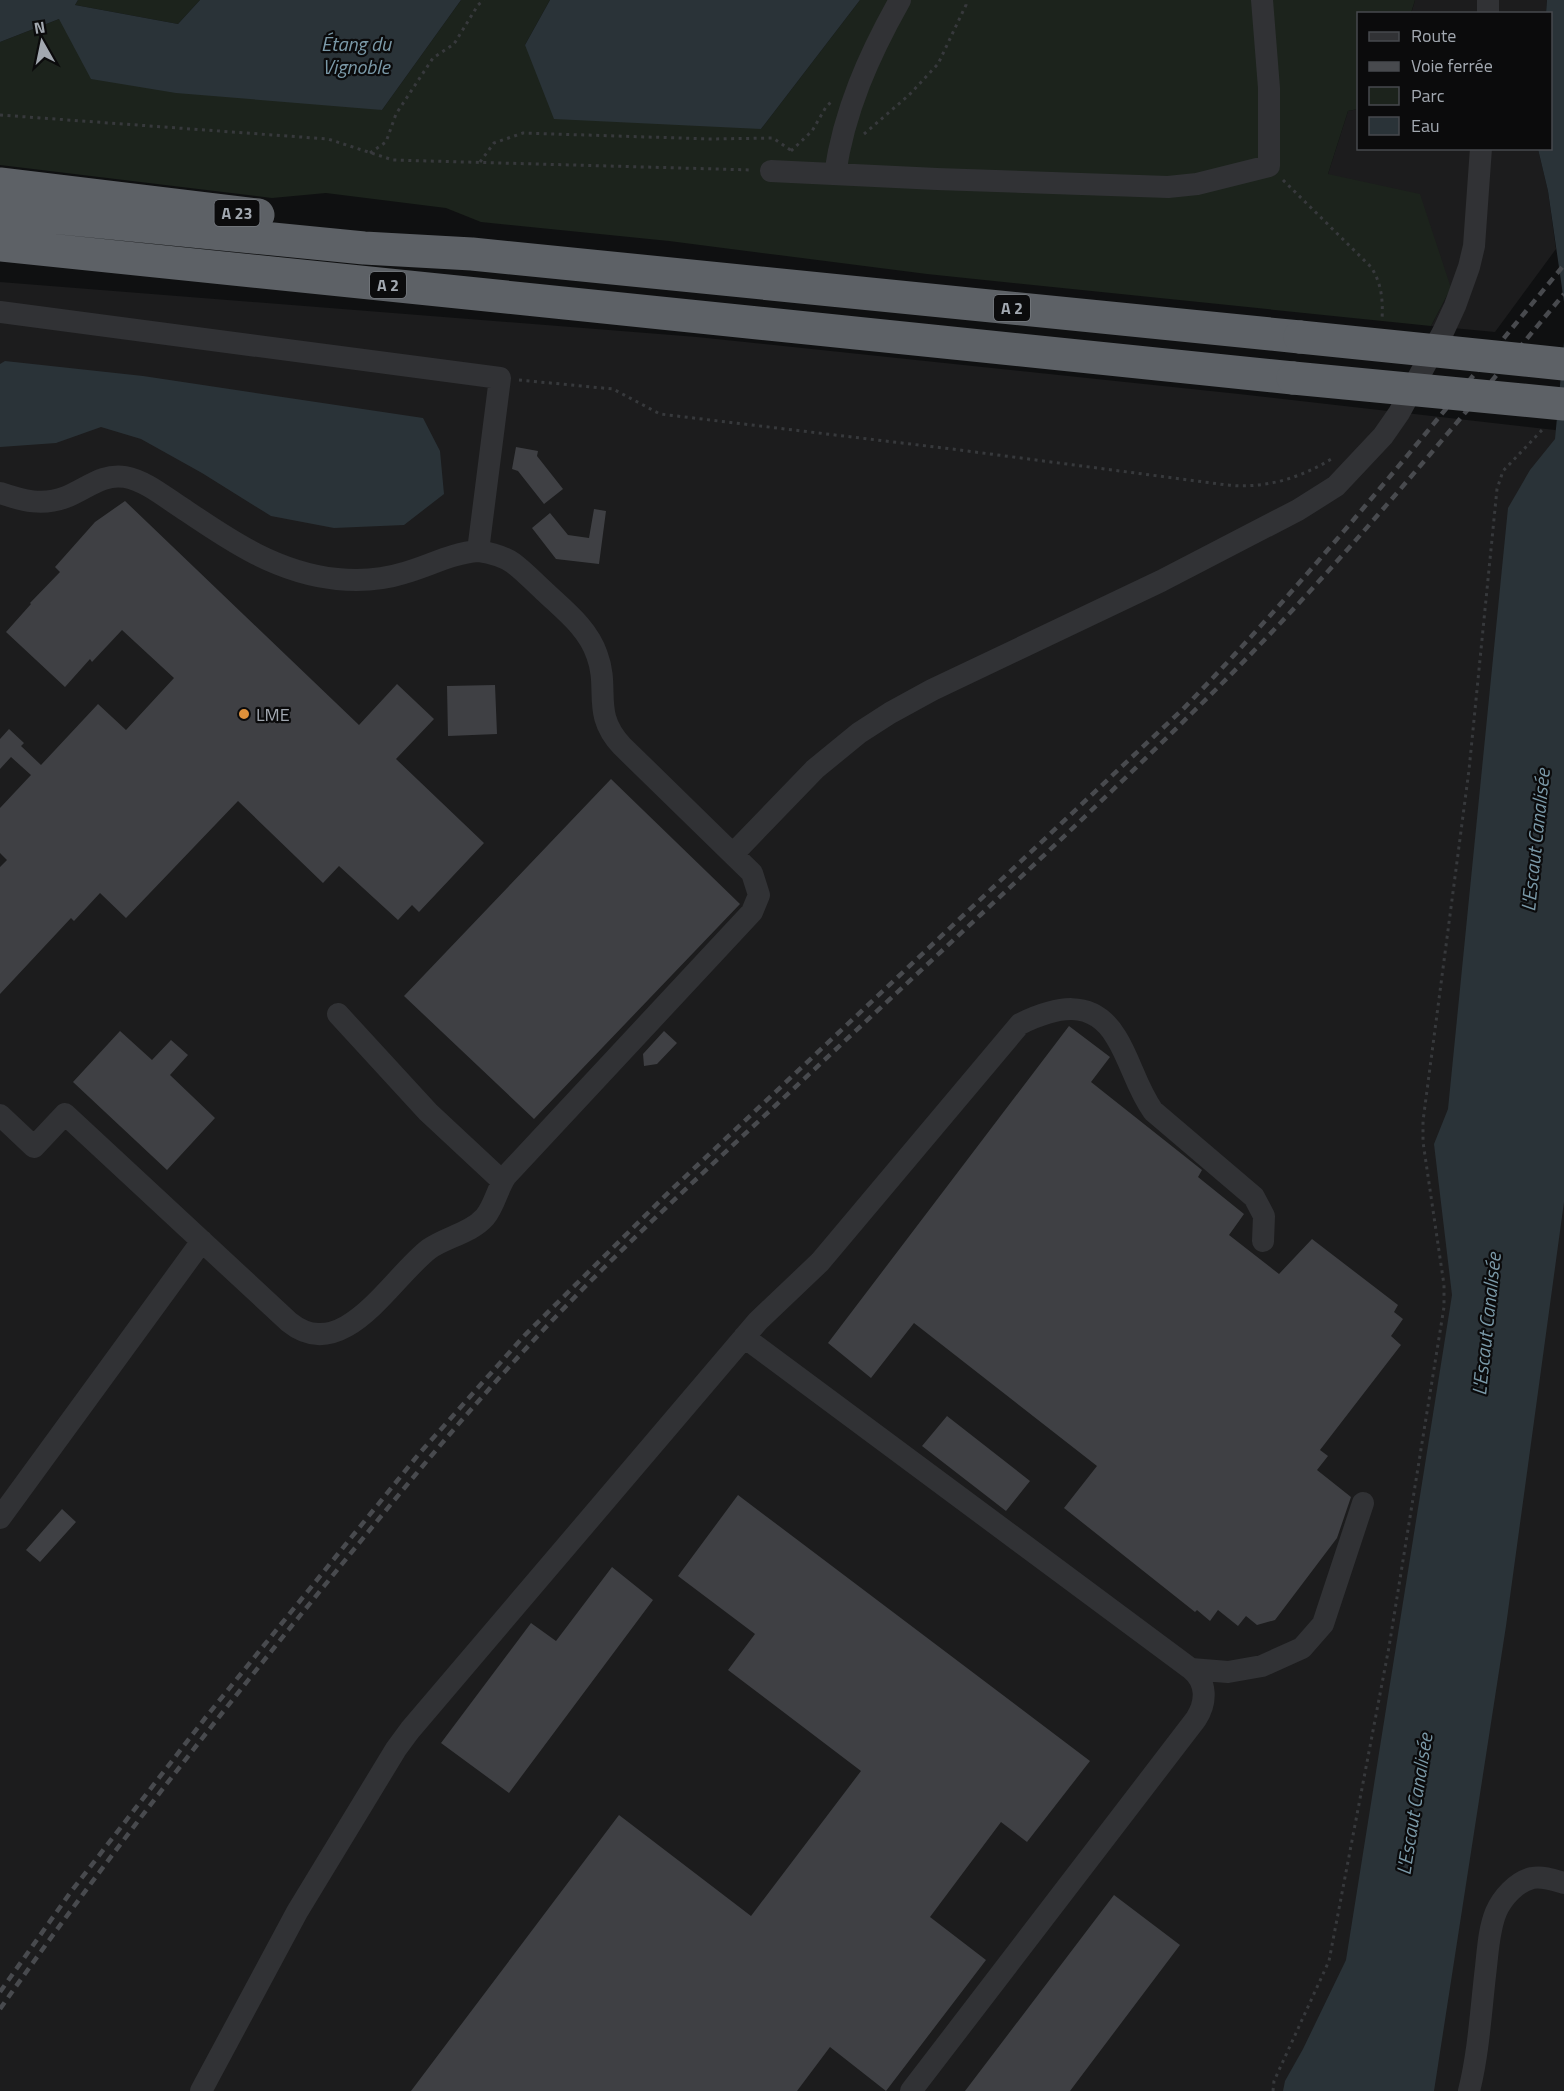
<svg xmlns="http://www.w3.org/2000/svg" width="1564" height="2091" font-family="'Titillium Web',sans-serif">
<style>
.built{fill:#1c1c1d}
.green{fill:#1c231c}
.water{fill:#2a3338}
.building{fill:#3f4044}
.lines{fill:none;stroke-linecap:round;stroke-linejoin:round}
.path{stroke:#37393c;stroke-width:3;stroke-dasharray:3 4.5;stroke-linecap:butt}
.minor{stroke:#313235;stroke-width:22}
.highway{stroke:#5d6166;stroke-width:33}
.rail{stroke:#484a4e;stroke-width:4.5;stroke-dasharray:8 6;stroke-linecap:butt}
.highway-bridge{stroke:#5d6166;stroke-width:33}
.poi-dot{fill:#de903a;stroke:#0b0b0c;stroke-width:2}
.labels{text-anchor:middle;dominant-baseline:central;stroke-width:4.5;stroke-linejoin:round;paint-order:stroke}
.shield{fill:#0b0b0c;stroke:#75797f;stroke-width:1.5}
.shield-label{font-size:16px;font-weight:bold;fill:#a2a8b0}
.poi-label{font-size:18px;fill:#a2a8b0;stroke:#0b0b0c;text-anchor:start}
.water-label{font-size:20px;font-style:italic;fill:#7b9aa9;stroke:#0b0b0c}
</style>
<rect width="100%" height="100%" fill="#0f1011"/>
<path class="built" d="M1415,0H1547L1546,13L1411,14Z
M1358,109V148L1538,149L1548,191L1556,249L1495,332L1431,326L1451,288L1328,174L1348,111Z
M0,282L697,337L1239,394L1564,431V2091H0Z"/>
<path class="green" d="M78,0H200L178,24L75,5Z
M461,0H550L525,45L761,129L860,0H1415L1411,13L1358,14V109L1348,111L1328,174L1420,194L1451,288L1431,326L927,274L669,241L481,222L446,208L326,193L272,198L0,165V42L59,19L382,110Z"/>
<path class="water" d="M0,0H78L75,5L178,24L200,0H461L382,110L176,93L91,79L59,19L0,42Z
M550,0H860L761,129L554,119L525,45Z
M1547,0H1564V302L1548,191L1538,149L1550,148V14L1546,13Z
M1564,342V1202L1506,1626L1434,2091H1283L1285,2081L1303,2049L1346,1960L1452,1295L1434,1144L1448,1109L1508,508L1530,470L1555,439Z
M5,361L143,376L423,418L440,451L444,494L404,525L334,528L271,516L202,473L141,439L101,427L56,443L0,447V364Z"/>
<path class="building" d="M516,447L538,451L537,456L563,489L544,504L518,471L512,469Z
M125,501L359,725L397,684L434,719L396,759L484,843L419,912L412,905L398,920L339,866L323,883L238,801L126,918L100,893L74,921L71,918L0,994V867L7,860L0,853V808L31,775L11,757L0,769V739L9,729L24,743L21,746L41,765L98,704L126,730L174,678L122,630L92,662L90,659L65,687L6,632L31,604L30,603L60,572L55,567L95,522Z
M594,509L606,511L599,564L556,559L532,528L550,513L568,535L589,538Z
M495,685L497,734L448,736L447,686Z
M611,779L740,904L534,1119L404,996Z
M1069,1026L1110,1057L1091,1082L1202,1170L1198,1177L1244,1214L1229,1235L1279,1274L1312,1239L1398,1305L1394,1312L1403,1319L1391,1336L1401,1345L1320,1450L1328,1456L1317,1470L1351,1497L1337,1538L1275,1620L1257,1625L1246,1616L1238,1626L1218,1610L1210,1621L1197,1610L1195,1612L1064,1508L1097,1466L914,1323L871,1378L828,1343Z
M120,1031L152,1060L171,1040L188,1055L170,1075L215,1118L167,1170L73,1082Z
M664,1031L677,1043L657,1064L644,1066L643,1054Z
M947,1416L1030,1481L1006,1511L922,1446Z
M738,1495L1090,1761L1027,1842L1001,1822L930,1917L986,1960L886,2091L830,2047L797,2091H411L619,1815L751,1916L861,1771L728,1670L755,1634L678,1576Z
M62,1509L76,1522L40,1562L26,1550Z
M612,1567L653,1600L509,1793L441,1743L531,1623L556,1641Z
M1114,1895L1180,1945L1070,2091H965Z"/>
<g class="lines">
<path class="path" d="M0,115L328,139L393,160L753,170
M864,134L909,95L938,64L966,5V0
M791,151L812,131L826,107L832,101
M370,153L386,142L396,114L433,58L454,44L478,5L484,0
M480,162L494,143L523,133L710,139L773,138L792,151
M1283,180L1371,267C1382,284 1383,301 1382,320
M519,380L613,389L660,414L952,449L1227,485C1265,489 1301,478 1333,458
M1273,2091L1274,2081L1329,1961L1389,1647L1444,1307V1285L1423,1142V1121L1469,770L1497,489L1503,471L1543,429"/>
<path class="minor" d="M1488,14V0
M771,171L937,179L1168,187L1197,184L1269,166V88L1262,0
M835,174C844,111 869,55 900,0
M0,312L500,378L478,551C491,553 503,556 513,563C524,571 534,582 544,591C564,610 588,628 597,655C610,690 591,713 622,746L752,873L759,895L752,912L506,1176C497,1189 495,1205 485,1217C471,1233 446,1237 429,1249C391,1278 343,1366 289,1322L65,1114L34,1147L0,1115
M0,493C23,501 43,506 66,497C86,489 103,473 125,477C147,481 167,499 185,510C232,542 278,573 337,579C359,581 382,580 404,573C429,566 452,553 478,551
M734,853L815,769L859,733L890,713L932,690L1161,581L1298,510L1336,486L1383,436L1399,413L1443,332L1455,306L1469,267L1474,246L1481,148
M338,1014L428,1112L502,1181
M744,1337L1191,1669C1207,1682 1207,1702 1196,1719L911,2091
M0,1518L202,1241
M1191,1669L1228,1672L1262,1666L1302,1648L1323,1624L1363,1503
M201,2091L297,1912L396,1749L410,1730L758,1321L820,1262L1020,1024C1055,1007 1092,997 1116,1037C1131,1061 1136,1087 1153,1111L1254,1197L1264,1216L1263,1241
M1469,2091C1479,2051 1481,2008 1486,1967C1488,1949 1489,1929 1496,1912C1502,1898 1516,1882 1532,1878C1543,1876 1554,1880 1564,1883"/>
<path class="highway" d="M0,184L258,215
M0,212L364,248L472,254L1300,337
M0,245L1293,378"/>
<path class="rail" d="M0,1992L70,1893L206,1717L418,1455L524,1336L670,1191L1183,709C1319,569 1440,415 1564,265
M0,2009C92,1878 190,1752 290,1628C369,1531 447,1433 532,1342C609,1259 692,1183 775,1106C914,976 1056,847 1192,713C1326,583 1445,437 1564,294"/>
<path class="highway-bridge" d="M1300,337L1564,364
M1293,378L1564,404"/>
</g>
<circle class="poi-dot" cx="244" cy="714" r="6"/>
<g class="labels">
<g class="shield">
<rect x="214.5" y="200" width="45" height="26" rx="4.5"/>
<rect x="370" y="272" width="36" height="26" rx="4.5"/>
<rect x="994" y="295" width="36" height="26" rx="4.5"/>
</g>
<g class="shield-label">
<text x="237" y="213">A 23</text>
<text x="388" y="285">A 2</text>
<text x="1012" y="308">A 2</text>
</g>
<g class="poi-label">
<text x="256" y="714">LME</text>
</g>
<g class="water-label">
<text x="356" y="43">Étang du<tspan x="356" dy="23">Vignoble</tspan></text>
<text transform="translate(1535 840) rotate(-84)">L'Escaut Canalisée</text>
<text transform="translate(1486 1324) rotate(-84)">L'Escaut Canalisée</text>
<text transform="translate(1414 1804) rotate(-81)">L'Escaut Canalisée</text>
</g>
</g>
<rect x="1357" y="12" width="195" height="138" fill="#0b0b0c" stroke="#474a4e" stroke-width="1.5"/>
<rect x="1369" y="32" width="30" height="9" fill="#313235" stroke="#474a4e" stroke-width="1.5"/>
<text x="1411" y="42" font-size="18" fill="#a2a8b0">Route</text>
<rect x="1369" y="62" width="30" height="9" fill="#484a4e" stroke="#474a4e" stroke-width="1.5"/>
<text x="1411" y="72" font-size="18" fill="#a2a8b0">Voie ferrée</text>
<rect x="1369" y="87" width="30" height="18" fill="#1c231c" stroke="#474a4e" stroke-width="1.5"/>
<text x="1411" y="102" font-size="18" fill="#a2a8b0">Parc</text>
<rect x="1369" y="117" width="30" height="18" fill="#2a3338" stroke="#474a4e" stroke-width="1.5"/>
<text x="1411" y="132" font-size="18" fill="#a2a8b0">Eau</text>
<g transform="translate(42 42) rotate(351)" stroke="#0b0b0c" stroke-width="4.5" paint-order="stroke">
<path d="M0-4.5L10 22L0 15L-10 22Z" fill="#a2a8b0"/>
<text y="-9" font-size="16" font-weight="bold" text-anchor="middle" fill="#a2a8b0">N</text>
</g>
</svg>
